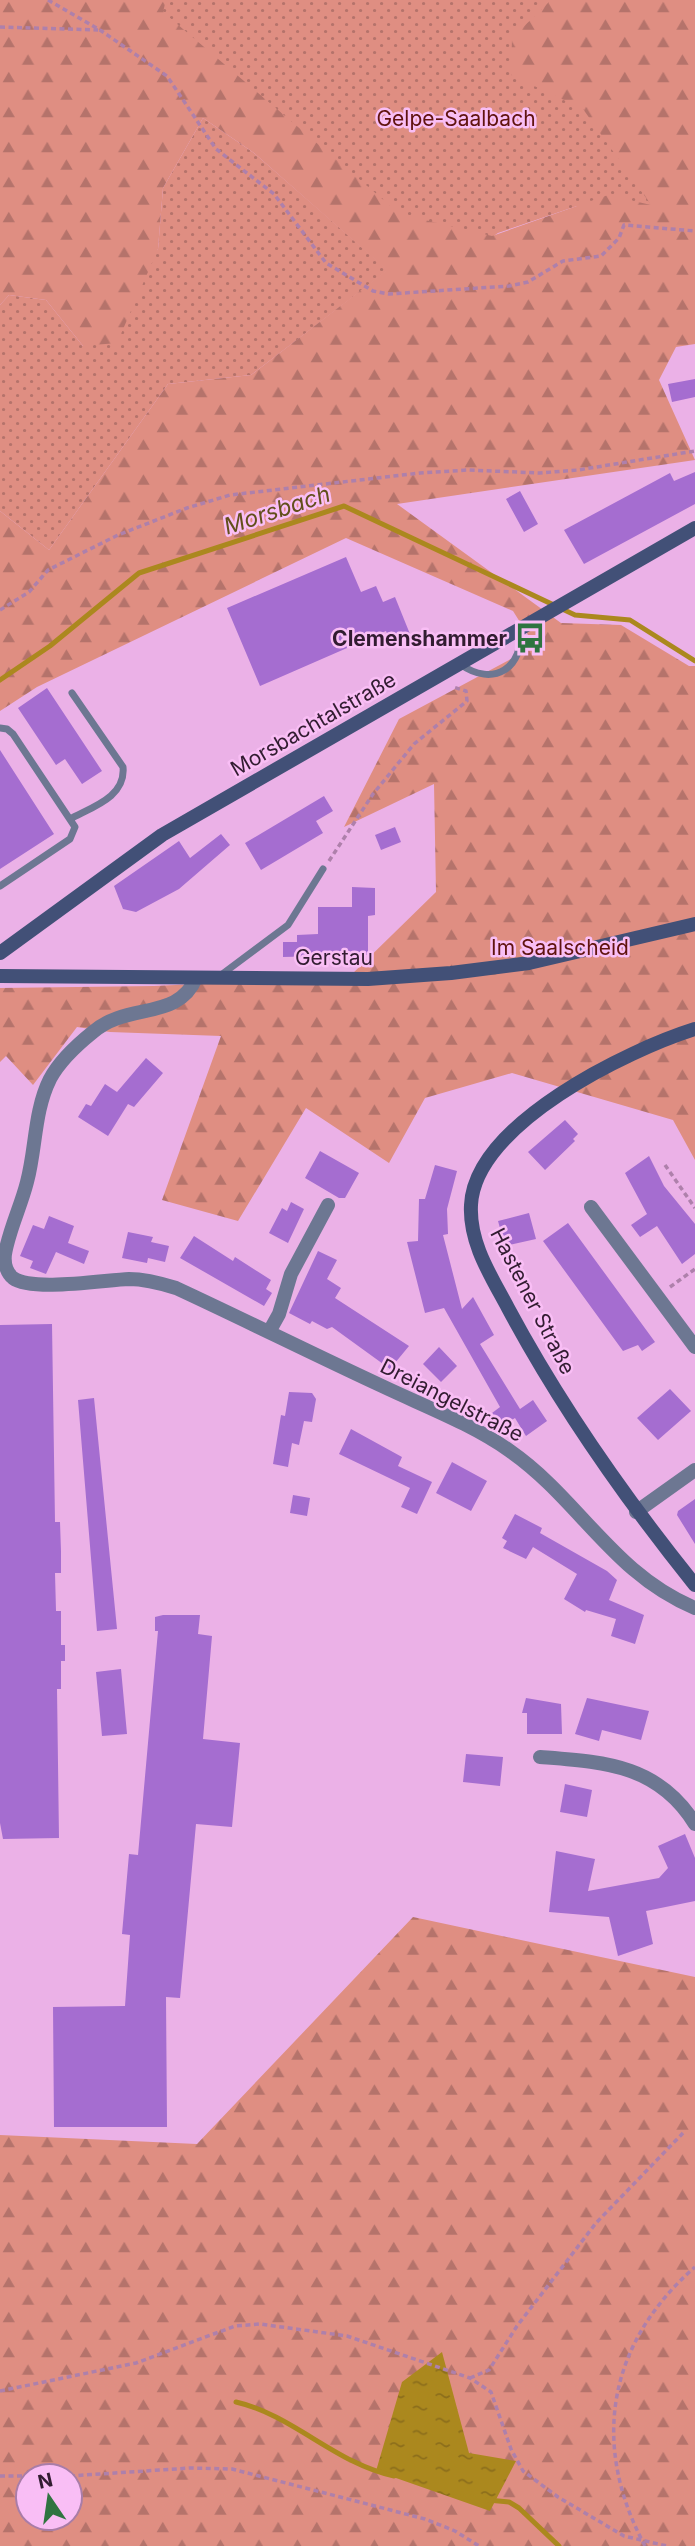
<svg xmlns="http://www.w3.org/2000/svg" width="695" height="2546" font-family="Inter,sans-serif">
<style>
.grass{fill:url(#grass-dots)}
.forest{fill:url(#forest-firs);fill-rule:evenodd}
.water{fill:url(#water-ripples)}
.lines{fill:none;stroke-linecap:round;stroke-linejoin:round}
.stream{stroke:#ab881e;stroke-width:5}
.building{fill:#a56dd0}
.path{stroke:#ae80ab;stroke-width:3.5;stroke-dasharray:5 3.5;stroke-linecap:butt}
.lane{stroke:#6d7792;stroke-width:7}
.street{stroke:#6d7792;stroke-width:14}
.secondary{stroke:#425077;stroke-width:14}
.labels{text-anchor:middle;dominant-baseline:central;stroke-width:5;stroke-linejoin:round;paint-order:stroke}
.park-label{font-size:21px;fill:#60130e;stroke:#f9bef5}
.poi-label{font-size:21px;font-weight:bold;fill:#321c31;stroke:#f9bef5;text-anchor:end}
.street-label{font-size:21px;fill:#321c31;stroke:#f9bef5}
.water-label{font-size:23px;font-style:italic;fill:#624f1b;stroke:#f9bef5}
</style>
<defs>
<pattern id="grass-dots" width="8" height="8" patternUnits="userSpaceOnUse" patternTransform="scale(1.75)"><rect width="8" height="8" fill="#df8e82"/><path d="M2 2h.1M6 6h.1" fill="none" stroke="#b5736b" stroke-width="1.8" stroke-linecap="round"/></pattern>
<pattern id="forest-firs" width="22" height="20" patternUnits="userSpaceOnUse" patternTransform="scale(1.75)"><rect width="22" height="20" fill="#df8e82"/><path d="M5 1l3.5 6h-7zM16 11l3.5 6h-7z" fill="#b5736b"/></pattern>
<pattern id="water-ripples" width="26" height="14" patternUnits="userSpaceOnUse" patternTransform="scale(1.75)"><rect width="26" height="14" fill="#ab881e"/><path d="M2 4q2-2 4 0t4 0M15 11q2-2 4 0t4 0" fill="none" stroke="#8c6e1b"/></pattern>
</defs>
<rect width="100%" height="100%" fill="#ebb1e7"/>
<path class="grass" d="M115,0H695L665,214L577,206L498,233L485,242L401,227Z
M203,118L254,153L388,270L251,375L168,384L49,550L0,511V305L9,295L46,300L83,346L158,249L163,188Z"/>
<path class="forest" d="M0,0H166L163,12L400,214L492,236L608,195L651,205L583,109L511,75L512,38L551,0H695V344L676,347L659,380L695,460L397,504L561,623L621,625L689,666H695V1160L673,1120L512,1073L425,1098L389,1163L306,1108L238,1221L162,1200L221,1036L110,1032L77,1027L33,1085L6,1056L0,1062V988L154,986L349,977L436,892L434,784L344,827L399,719L535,646L513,611L346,538L37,687L0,711V511L49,550L168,384L251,375L387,270L254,153L203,118L163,188L158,249L117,343L83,346L46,300L9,295L0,305Z
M413,1917L695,1977V2546H0V2135L197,2144ZM28,2476H70V2518H28Z"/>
<path class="water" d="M442,2352L469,2453L516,2461L490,2511L376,2471L402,2382Z"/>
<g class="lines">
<path class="stream" d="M0,680L50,646L139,573L344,506L575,615L630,620L695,661
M236,2402C293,2415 336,2464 394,2476
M488,2500L509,2502L519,2508L559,2546"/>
</g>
<path class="building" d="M695,379V397L672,402L668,384Z
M695,472V504L584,564L564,530L670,473L674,481Z
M520,491L538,524L524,532L506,499Z
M346,557L361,592L376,586L383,602L395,597L412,639L393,647L386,631L260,686L227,608Z
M47,688L102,771L82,784L65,759L56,765L18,708Z
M0,750L54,834L0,869Z
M324,796L333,811L316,821L323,833L261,870L245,843Z
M395,827L401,842L381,850L375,835Z
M221,834L230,845L179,889L136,912L123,909L114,886L179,841L190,858Z
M352,887L375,888V915L368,916V955L283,957V942H297V935L318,934V907H352Z
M146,1058L163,1073L134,1107L128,1104L108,1136L78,1117L86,1104L91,1106L105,1084L117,1092Z
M565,1120L578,1134L573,1139L575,1141L545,1170L528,1152Z
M320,1151L359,1173L345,1198H339L305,1178Z
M649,1156L664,1186L695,1224V1254L682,1264L657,1226L640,1237L631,1225L647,1214L625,1173Z
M435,1165L457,1171L447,1209L448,1234L443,1235L462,1309L473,1297L494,1335L480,1344L520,1409L533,1400L547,1421L526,1436L515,1418L500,1427L492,1413L500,1407L444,1308L425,1313L407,1242L418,1241L419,1199H425Z
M291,1202L304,1209L288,1243L269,1233L282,1208L287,1211Z
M529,1213L536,1239L505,1246L498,1221Z
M49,1216L74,1226L68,1243L89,1251L84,1264L56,1252L46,1274L30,1268L33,1261L20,1256L33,1225L44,1229Z
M568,1223L655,1342L642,1351L638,1345L623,1351L543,1241Z
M128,1232L153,1237L151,1242L169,1246L165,1262L148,1258L147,1263L122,1258Z
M194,1236L233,1261L235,1257L271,1280L266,1289L272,1293L264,1306L180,1258Z
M318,1251L337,1260L327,1279L341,1288L335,1298L409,1346L390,1369L332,1327L327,1329L312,1321L310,1324L289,1313Z
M52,1324L55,1522H60L61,1551V1573H55L56,1611H61V1645H65V1661H61V1689H57L59,1838L3,1839L0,1823V1325Z
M439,1347L457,1366L441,1382L423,1364Z
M670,1389L691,1411L658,1440L637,1418Z
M289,1392L312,1393L316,1399L312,1422L304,1421L299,1445L292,1443L288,1467L273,1464L281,1415L285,1416Z
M94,1398L117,1629L97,1631L78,1400Z
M351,1429L402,1457L398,1466L432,1482L417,1514L401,1507L410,1488L339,1454Z
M452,1462L487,1481L471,1511L436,1493Z
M293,1495L310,1498L307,1516L290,1513Z
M695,1499V1544L677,1515L678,1511Z
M515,1514L542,1528L540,1533L607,1571L617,1580L609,1600L644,1615L635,1644L611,1636L616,1619L586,1610L585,1612L564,1599L577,1574L533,1547L526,1559L503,1548L507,1541L502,1538Z
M163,1615H200L198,1634L212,1636L203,1739L240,1743L232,1827L196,1824L180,1998L166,1997L167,2127H54L53,2007L125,2006L130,1935L122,1934L129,1854L138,1855L158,1631H155V1617Z
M121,1669L127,1734L102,1736L96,1672Z
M526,1698L561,1704L562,1734H527V1713H522Z
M587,1698L649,1711L641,1740L602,1730L599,1741L575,1734Z
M466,1754L503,1757L500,1786L463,1782Z
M565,1784L592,1790L587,1817L560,1812Z
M685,1834L695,1858V1901L646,1911L653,1944L618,1956L609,1917L549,1912L556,1851L595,1859L588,1891L659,1878L668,1868L658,1846Z"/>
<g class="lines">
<path class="path" d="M48,0L100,30L167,76L216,149L274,194L326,263L373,291L389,294L509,286L528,282L563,261L601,256L619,238L624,225L695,231
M0,27L98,30
M0,610L29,592L48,570L118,535L187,508L230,495L420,473L468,470L540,473L578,470L695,451
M329,861L373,794L414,744L467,701L466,691L453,687
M665,1165L695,1208
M670,1287L695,1269
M470,2378L489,2370L517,2326L596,2223L683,2133
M0,2391L136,2363L235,2326L260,2324L347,2336L470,2378L491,2392L511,2449L523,2471L558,2497L624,2536L667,2546
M0,2476H28
M70,2476L190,2468L232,2469L425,2519L455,2531L479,2546
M645,2546C590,2444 608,2343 695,2267"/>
<path class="lane" d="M460,664C493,688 525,668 520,628
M0,728L7,729L13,734L75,827L70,839L0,886
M70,819C92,807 126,797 123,767L72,693
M221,975L288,925L323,869"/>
<path class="street" d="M196,978C178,1021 127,1002 93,1032C78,1044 59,1062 50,1079C34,1111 36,1149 27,1182C21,1206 9,1230 5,1254C4,1262 6,1272 13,1278C32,1292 104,1280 129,1279C145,1279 160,1283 176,1288C245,1320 313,1354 382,1386C424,1406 472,1424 510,1451C579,1499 613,1574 695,1608
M591,1207L695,1347
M269,1332L279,1314L291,1274L328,1205
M636,1512L695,1470
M540,1757C603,1762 658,1764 695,1824"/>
<path class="secondary" d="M0,953L162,835L695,528
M0,976L368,979L451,973L529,963L695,924
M695,1029C628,1050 475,1124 471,1205C469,1243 491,1276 508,1308C561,1407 625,1498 695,1585"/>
</g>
<defs>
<g id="bus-bare" transform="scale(2.415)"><path d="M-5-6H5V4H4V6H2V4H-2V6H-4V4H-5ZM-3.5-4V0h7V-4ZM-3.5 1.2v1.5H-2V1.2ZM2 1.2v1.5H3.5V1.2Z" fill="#2f7440" stroke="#f9bef5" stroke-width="2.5" paint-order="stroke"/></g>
</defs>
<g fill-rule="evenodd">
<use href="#bus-bare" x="530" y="638"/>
</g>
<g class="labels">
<g class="park-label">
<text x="456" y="118">Gelpe-Saalbach</text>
<text x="560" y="947">Im Saalscheid</text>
</g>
<g class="poi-label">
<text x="507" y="638">Clemenshammer</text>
</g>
<g class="street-label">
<text transform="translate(313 724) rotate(-30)">Morsbachtalstraße</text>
<text x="334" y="957">Gerstau</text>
<text transform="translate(533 1301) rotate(63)">Hastener Straße</text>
<text transform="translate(452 1400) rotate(27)">Dreiangelstraße</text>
</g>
<g class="water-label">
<text transform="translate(277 510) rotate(-18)">Morsbach</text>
</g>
</g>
<g transform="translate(49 2497) rotate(347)"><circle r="33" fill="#f9bef5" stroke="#a97da7" stroke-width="2"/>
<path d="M0-5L12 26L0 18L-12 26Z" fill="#2f7440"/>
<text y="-10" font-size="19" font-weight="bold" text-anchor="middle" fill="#321c31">N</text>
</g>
</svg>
